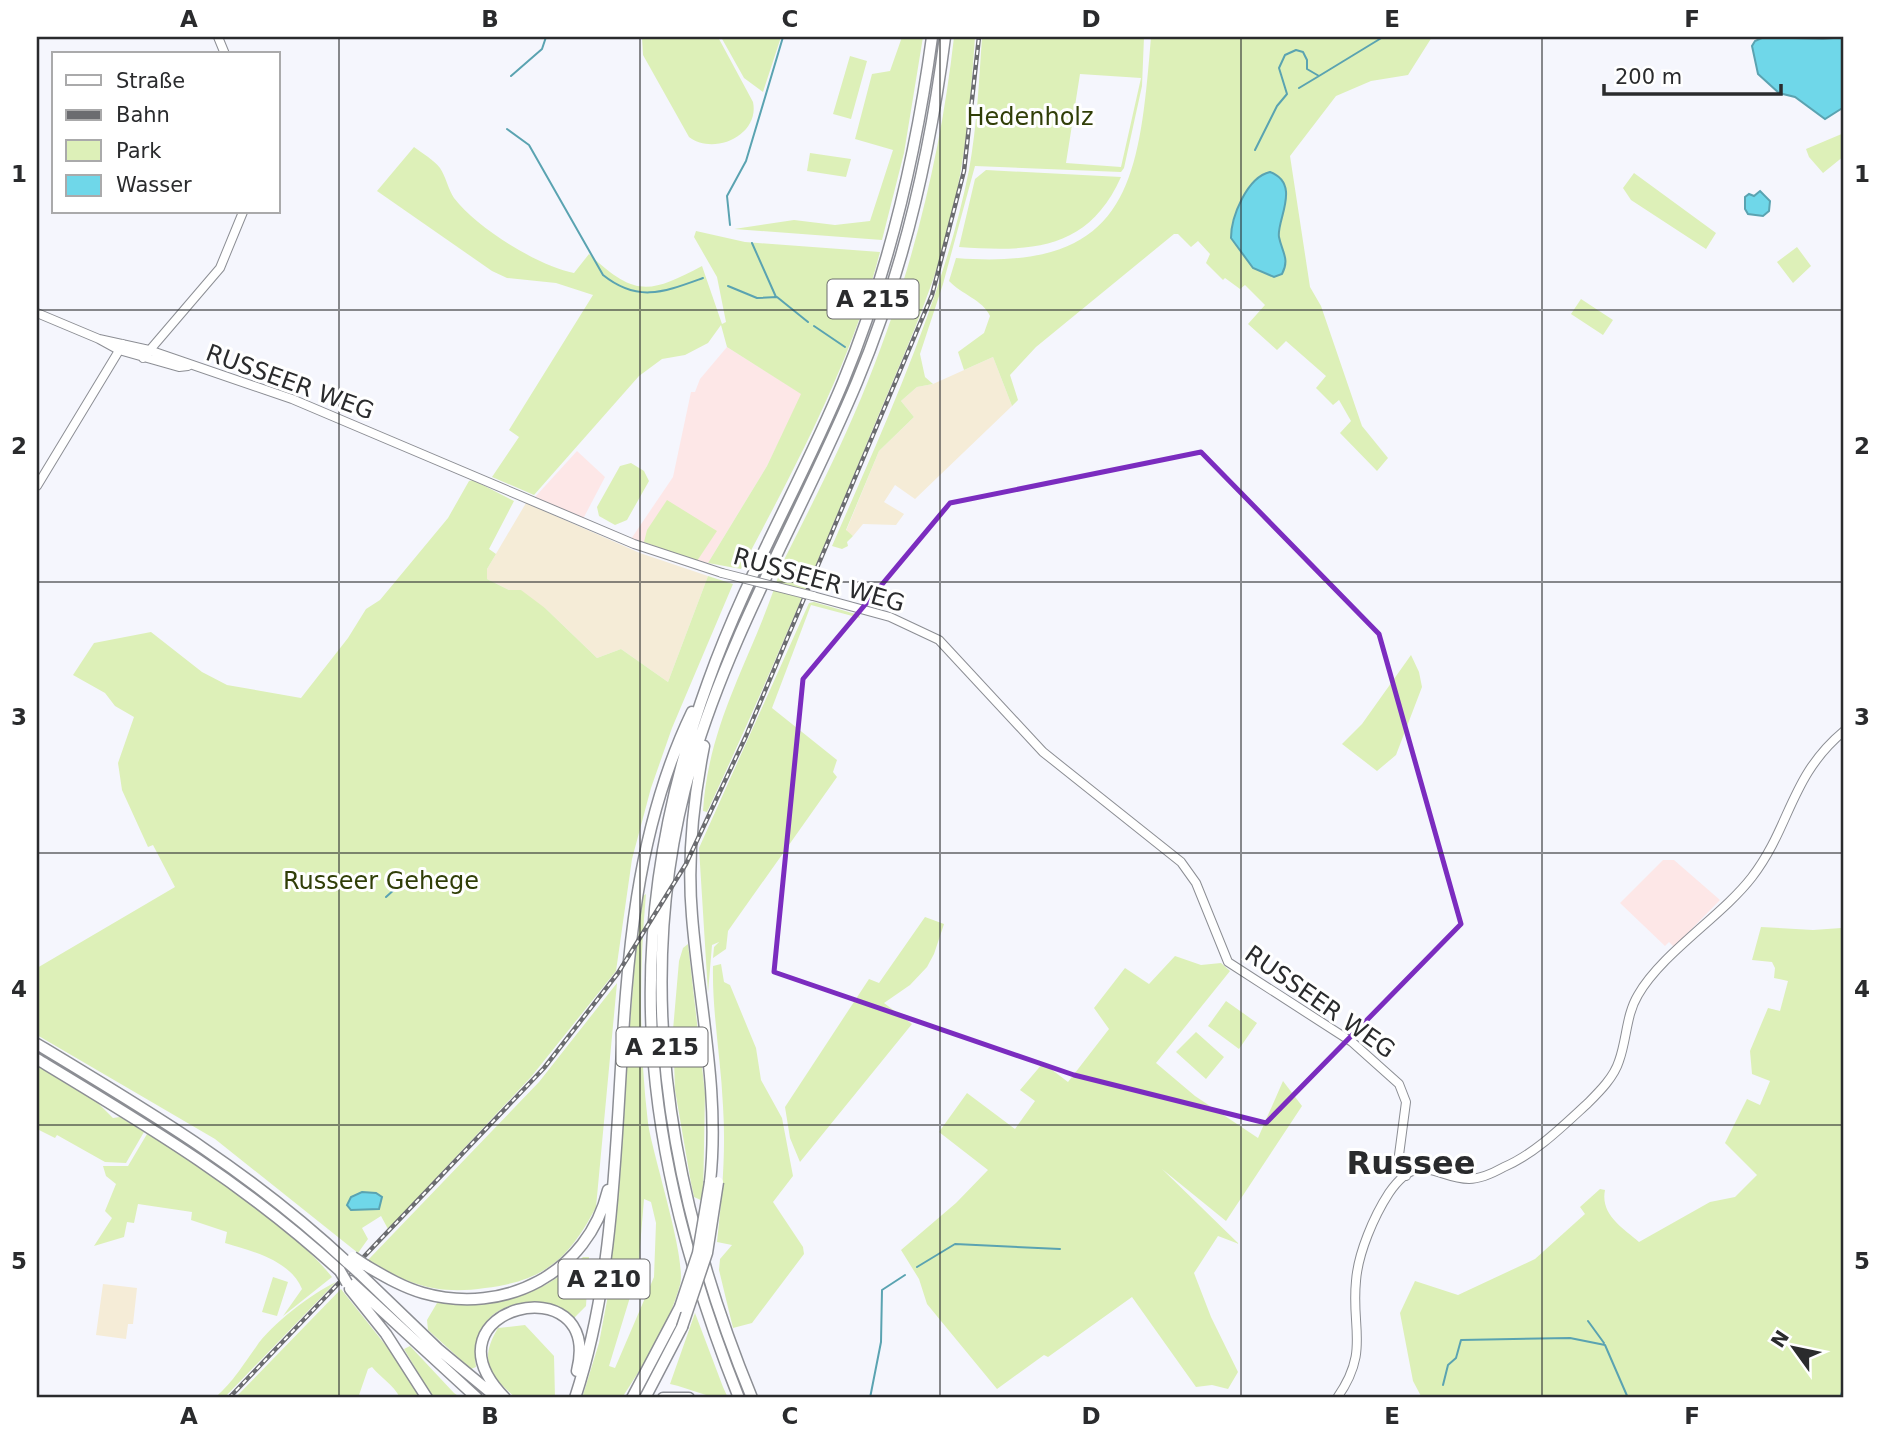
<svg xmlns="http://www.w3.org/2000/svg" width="1881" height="1435" font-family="'DejaVu Sans',sans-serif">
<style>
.commercial{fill:#fde7e7}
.industrial{fill:#f5ecd7}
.green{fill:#ddf0b8;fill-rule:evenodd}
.water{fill:#6fd7e9;stroke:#5aa3b1;stroke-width:2}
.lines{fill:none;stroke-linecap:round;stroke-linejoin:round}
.stream{stroke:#5aa3b1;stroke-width:2}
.secondary-casing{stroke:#8c8e94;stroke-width:10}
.highway-casing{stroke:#8c8e94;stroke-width:13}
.secondary{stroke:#fff;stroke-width:8}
.highway{stroke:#fff;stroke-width:10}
.rail-casing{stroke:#6b6c70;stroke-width:4.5}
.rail{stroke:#fff;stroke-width:2;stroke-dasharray:5;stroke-linecap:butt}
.secondary-bridge-casing{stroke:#8c8e94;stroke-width:10;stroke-linecap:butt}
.highway-bridge-casing{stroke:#8c8e94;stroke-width:13;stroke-linecap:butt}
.secondary-bridge{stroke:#fff;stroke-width:8}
.highway-bridge{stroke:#fff;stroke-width:10}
.marked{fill:none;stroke:#7b2cbf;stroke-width:5;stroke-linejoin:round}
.grid{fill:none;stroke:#2a2b2d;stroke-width:2;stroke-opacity:0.55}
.labels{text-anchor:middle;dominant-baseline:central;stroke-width:6;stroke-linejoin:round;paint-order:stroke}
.shield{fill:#fff;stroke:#6a6b6c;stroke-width:2}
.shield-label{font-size:23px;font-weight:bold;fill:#2a2b2d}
.park-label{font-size:24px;fill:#303e07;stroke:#fff}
.street-label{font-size:24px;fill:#2a2b2d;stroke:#fff}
.district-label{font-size:32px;font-weight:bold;fill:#2a2b2d;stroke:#fff}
.neatline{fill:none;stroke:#2a2b2d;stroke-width:2.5}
.grid-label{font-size:23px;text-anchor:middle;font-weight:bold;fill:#2a2b2d}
</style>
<rect width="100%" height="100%" fill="#f5f6fd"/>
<path class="commercial" d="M727,347L802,394L767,466L708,563L683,558L631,539L673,477L691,392H695L700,379Z
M577,451L605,477L583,519L535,497Z
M1663,860H1674L1720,900L1674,947L1669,942L1665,946L1620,903Z"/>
<path class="industrial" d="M993,357L1012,406L915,499L895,485L884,502L904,514L896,525L863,524L853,536L846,531L879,451L914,417L901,401L917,387L933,384Z
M526,503L640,553L708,576L668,682L621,649L597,658L545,608L487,579V569Z
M103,1284L137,1288L133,1324H128L126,1339L96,1335Z"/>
<path class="green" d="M642,37H718L753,102C760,135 714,156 689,137L643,55Z
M721,37H781L763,92L744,78Z
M902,37H923L904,153L882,240L734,229L794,220L835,225L870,221L893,150L855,139L872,74L890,71Z
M954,37H975C970,111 963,185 941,256C920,322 891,384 865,448C814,570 763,692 707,812L703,811C709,716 757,651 782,564C812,504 843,444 868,381C912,272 941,154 954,37Z
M982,37H1144L1142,86L1124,168L1121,172L975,166L943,284L920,354L925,377L933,384L917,387L901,401L914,417L879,451L846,530L853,536L847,542L848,546L842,549L832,546C885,424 943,300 969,170C977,126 979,81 982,37ZM1080,74L1141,78L1121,167L1066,163Z
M1151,37H1432L1408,75L1371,81L1336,96L1290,156L1310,287L1321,306L1362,426L1388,458L1377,471L1340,433L1351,421L1339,400L1333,405L1316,388L1326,376L1286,341L1277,350L1248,324L1265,305L1245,285L1240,289L1225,278L1223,280L1206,263L1210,254L1198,241L1191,247L1178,234H1174L1036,347L1010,375L1018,400L1012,406L993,357L964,370L958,352L984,333L990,316C983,300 961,294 949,281L956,258C1130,272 1139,182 1151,37Z
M850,56L867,61L851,119L833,114Z
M1844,133V156L1823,173L1809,157L1806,149Z
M414,147C422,153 434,160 440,168C446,177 448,189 454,198C477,228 538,266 574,273L589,254C635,297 649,294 702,266L722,324L726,322L717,277L694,237L696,231L745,242L880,252C852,362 794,470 741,569L708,563L767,466L801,394L727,347L721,325L708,343L685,355L662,359L639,376L534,495L492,477L519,437L509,430L593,295L556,283L507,278L492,271L377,191Z
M810,153L851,159L846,177L807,171Z
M986,170L1121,177C1088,251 1030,252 959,247L975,179Z
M1634,173L1716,233L1706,249L1631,200L1623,188Z
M1797,247L1811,266L1793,283L1777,262Z
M1581,299L1613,320L1603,335L1571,314Z
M631,463L644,471L649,481L627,520L615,525L599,516L597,507L620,466Z
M473,480L514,501L489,549L496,554L487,569V579L509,590H521L545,608L597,658L621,649L668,682L708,576L733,584L672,728L651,788L632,859L616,971L531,1077L388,1229L381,1216L362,1228L368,1239L358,1253L215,1139L37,1035V968L175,887L153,845L148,847L122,790L118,763L134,717L115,706L105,693L73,675L94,643L151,632L202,672L227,685L301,698L348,638L366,609L380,600L448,518L469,481Z
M667,500L717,531L697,561L644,542L647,530Z
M814,602L859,615L860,618L811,605L772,708L837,760L833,772L837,777L735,921L728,931L726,949L713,958L714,947L719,942L712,945L708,993L699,848L809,603Z
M1411,655L1419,672L1422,687L1396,755L1377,771L1342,744L1362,724Z
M646,894C639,971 639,1046 648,1123C653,1157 687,1259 680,1285C669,1325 644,1364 622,1398H582L599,1343L609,1290L635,960L643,896ZM644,1199L651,1202L656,1223L654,1277L615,1368L609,1366L638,1271Z
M925,917L944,924L934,954L927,967L910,985L884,1003L912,1024L800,1162L790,1138L785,1107L869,979L879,983Z
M1761,927L1813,930L1841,928L1844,972V1398H1422L1413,1381L1400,1313L1415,1281L1458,1295L1535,1259L1585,1214L1580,1207L1600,1189L1605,1190C1600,1215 1623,1228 1639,1242L1710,1202L1735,1197L1757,1175L1725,1143L1747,1099L1760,1105L1770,1081L1752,1074L1750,1051L1768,1008L1780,1011L1788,981L1774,978L1775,968L1772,962L1752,960Z
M688,944L705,1093L703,1201L694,1197L691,1183L675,1090L673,1030L679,961L683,948Z
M1175,956L1201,965L1221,963L1230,971L1156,1063L1195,1096L1258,1138L1283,1081L1302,1106L1226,1221L1162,1169L1239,1244L1218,1236L1194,1273L1211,1317L1238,1372L1228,1389L1212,1385L1196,1387L1132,1297L1048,1357L1044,1355L997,1389L927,1304L919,1279L901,1250L956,1203L988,1170L939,1132L967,1093L1015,1129L1035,1101L1020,1090L1043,1063L1068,1082L1109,1029L1094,1008L1125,968L1149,984Z
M721,964L724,982L730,985L756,1048L761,1080L782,1118L793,1176L773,1202L803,1247L804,1254L752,1323L733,1328L719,1270L720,1259L732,1245L717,1242C722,1197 726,1152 723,1106C721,1059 712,1013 713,966Z
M617,983L596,1207C569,1259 544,1281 485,1288C459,1292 436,1291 411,1282C396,1277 382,1267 368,1260L539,1082Z
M1226,1001L1257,1023L1239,1049L1208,1026Z
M1196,1032L1224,1057L1206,1079L1176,1052Z
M37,1066L98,1103L113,1118L120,1117L144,1132L126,1163L105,1162L57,1135L55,1138L37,1129Z
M147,1134C208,1169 288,1223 332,1277L283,1316L302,1289C290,1260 252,1251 225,1243L227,1232L191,1220L192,1212L138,1204L134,1223L127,1222L124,1237L94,1246L112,1218L105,1211L116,1184L106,1176L103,1166H128Z
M583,1257H589L586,1306L574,1318C530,1286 467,1306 476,1367L471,1369L428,1330L427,1320L437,1303C498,1305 537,1300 583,1257Z
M273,1277L288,1282L277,1316L262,1312Z
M336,1282L224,1398H215C236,1378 240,1369 256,1347C271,1324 313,1293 336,1282Z
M341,1289L395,1357L421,1398H400C393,1384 381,1378 372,1367L368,1369L358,1398H235Z
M695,1313L723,1387L728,1398C706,1398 690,1388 670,1384Z
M525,1325L554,1356L555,1398H516C490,1376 478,1361 498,1328Z
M410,1346L454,1393L461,1398H433L404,1349Z"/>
<path class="water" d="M1764,37L1823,39L1844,37V107L1825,119L1795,97L1779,93L1758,74L1752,46L1755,41Z
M1270,172C1302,184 1276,221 1279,237C1282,252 1290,259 1282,274L1274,277L1253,268L1231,238C1231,217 1247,177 1270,172Z
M1760,191L1770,201L1769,211L1763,216L1748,214L1745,209V197L1749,194L1754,196Z
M362,1192L376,1193L382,1197L379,1209L351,1210L347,1205L351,1197Z"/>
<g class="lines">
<path class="stream" d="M511,76L542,49L546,37
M1299,88L1319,76
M507,129L529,145L603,275C638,303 664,292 703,278
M1255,150L1277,106L1287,94L1279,68L1285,55L1296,50L1303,52L1307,60V69L1319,76L1383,37
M730,225L727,196L746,161L783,37
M752,243L776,297
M728,286L757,298L777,297L808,322
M814,326L845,347
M403,883L414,874
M386,897L396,888
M917,1267L955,1244L1060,1249
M1588,1321L1604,1343
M1443,1385L1448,1365L1456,1358L1461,1340L1570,1338L1605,1345L1628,1398
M870,1398L881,1342L882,1290L905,1275
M1840,1398L1844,1386"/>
<g class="secondary-casing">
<path id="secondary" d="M218,37L225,54
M37,313L99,339L149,350L292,399L634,544L722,573
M99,339L119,350L179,367L188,366
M143,358L220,268L243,212
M37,486L123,344
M813,596L890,617L939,640L1043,752L1181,862L1196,883L1228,962L1352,1042L1399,1084L1406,1102L1399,1155L1406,1176
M1337,1398C1370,1351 1351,1329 1356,1281C1358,1253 1374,1216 1389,1193C1419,1149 1437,1179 1469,1179C1480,1179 1495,1172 1504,1167C1535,1154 1564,1125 1588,1103C1600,1091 1614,1077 1619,1061C1627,1039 1626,1015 1638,995C1662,953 1722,916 1752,877C1791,826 1790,776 1844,731"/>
</g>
<g class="highway-casing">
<path id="highway" d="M704,746C693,802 687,859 692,916C699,1004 720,1093 710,1182
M37,1044C150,1112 251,1172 348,1263
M37,1059C148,1126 244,1183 340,1271
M365,1265C384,1276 402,1287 423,1293C505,1316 588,1273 608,1190
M358,1272L438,1349L496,1397
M350,1281L477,1398
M350,1289L386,1334L427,1398
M505,1398C416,1307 604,1263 577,1371
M575,1398C648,1175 588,928 692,712
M632,1398L680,1307
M645,1398L682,1327
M663,1398H689
M739,1398C641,1152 616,935 708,682C745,578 801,483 843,382C889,271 916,155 932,37
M752,1398C669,1196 630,977 692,763C731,630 804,509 857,382C903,272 930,155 945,37"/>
</g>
<use href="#secondary" class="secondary"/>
<use href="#highway" class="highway"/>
<g class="rail-casing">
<path id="rail" d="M229,1398L544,1068L618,973L686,864L746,736L932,295L964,171L979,37"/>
</g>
<use href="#rail" class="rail"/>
<g class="secondary-bridge-casing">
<path id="secondary-bridge" d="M722,573L813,596"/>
</g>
<g class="highway-bridge-casing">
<path id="highway-bridge" d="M353,1257L365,1265
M348,1263L358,1272
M340,1271L347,1283
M680,1307L698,1253L710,1182
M682,1327L707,1253L718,1182"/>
</g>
<use href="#secondary-bridge" class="secondary-bridge"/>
<use href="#highway-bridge" class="highway-bridge"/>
</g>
<path class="marked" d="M1201,452L1379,634L1461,924L1266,1123L1074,1075L774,972L803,679L950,503Z"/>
<path class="grid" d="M339,37V1398M640,37V1398M940,37V1398M1241,37V1398M1542,37V1398M37,310H1844M37,582H1844M37,853H1844M37,1125H1844"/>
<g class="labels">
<g class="shield">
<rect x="827.5" y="279.5" width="91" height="39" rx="5"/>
<rect x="616.5" y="1027.5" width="91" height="39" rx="5"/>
<rect x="558.5" y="1259.5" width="91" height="39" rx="5"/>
</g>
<g class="shield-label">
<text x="873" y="299">A 215</text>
<text x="662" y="1047">A 215</text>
<text x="604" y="1279">A 210</text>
</g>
<g class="park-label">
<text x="1030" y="117">Hedenholz</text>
<text x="381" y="881">Russeer Gehege</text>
</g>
<g class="street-label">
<text transform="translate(290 382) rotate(20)">RUSSEER WEG</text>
<text transform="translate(819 580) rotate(16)">RUSSEER WEG</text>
<text transform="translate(1320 1002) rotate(35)">RUSSEER WEG</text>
</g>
<g class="district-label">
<text x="1411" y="1163">Russee</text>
</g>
</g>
<rect width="1881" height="1435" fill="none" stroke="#ffffff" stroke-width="77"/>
<rect x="52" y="52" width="228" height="161" fill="#ffffff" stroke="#aaaaab" stroke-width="2"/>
<rect x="66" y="75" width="35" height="10" fill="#ffffff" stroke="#aaaaab" stroke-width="2"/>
<text x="116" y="88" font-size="21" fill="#2a2b2d">Straße</text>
<rect x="66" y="110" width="35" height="10" fill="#6b6c70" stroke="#aaaaab" stroke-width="2"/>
<text x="116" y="122" font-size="21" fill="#2a2b2d">Bahn</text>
<rect x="66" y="140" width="35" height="21" fill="#ddf0b8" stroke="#aaaaab" stroke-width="2"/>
<text x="116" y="158" font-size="21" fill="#2a2b2d">Park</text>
<rect x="66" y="175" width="35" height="21" fill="#6fd7e9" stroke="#aaaaab" stroke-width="2"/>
<text x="116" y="192" font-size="21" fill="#2a2b2d">Wasser</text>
<g transform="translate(1794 1348) rotate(303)" stroke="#ffffff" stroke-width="5" paint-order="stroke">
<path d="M0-5L12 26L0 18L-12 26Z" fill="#2a2b2d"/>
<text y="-10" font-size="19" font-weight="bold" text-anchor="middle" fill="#2a2b2d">N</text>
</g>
<path d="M1604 84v10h177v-10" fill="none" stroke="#2a2b2d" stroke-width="3.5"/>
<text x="1615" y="84" font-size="21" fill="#2a2b2d" stroke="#ffffff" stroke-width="5" paint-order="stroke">200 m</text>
<rect x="38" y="38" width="1804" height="1358" class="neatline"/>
<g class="grid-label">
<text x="189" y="27">A</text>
<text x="490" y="27">B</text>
<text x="790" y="27">C</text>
<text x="1091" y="27">D</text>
<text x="1392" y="27">E</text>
<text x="1692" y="27">F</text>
<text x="19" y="182">1</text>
<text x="1862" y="182">1</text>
<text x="19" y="454">2</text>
<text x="1862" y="454">2</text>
<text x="19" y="725">3</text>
<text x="1862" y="725">3</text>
<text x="19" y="997">4</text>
<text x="1862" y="997">4</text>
<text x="19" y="1269">5</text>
<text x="1862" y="1269">5</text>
<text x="189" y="1424">A</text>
<text x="490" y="1424">B</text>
<text x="790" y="1424">C</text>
<text x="1091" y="1424">D</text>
<text x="1392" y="1424">E</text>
<text x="1692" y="1424">F</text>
</g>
</svg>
